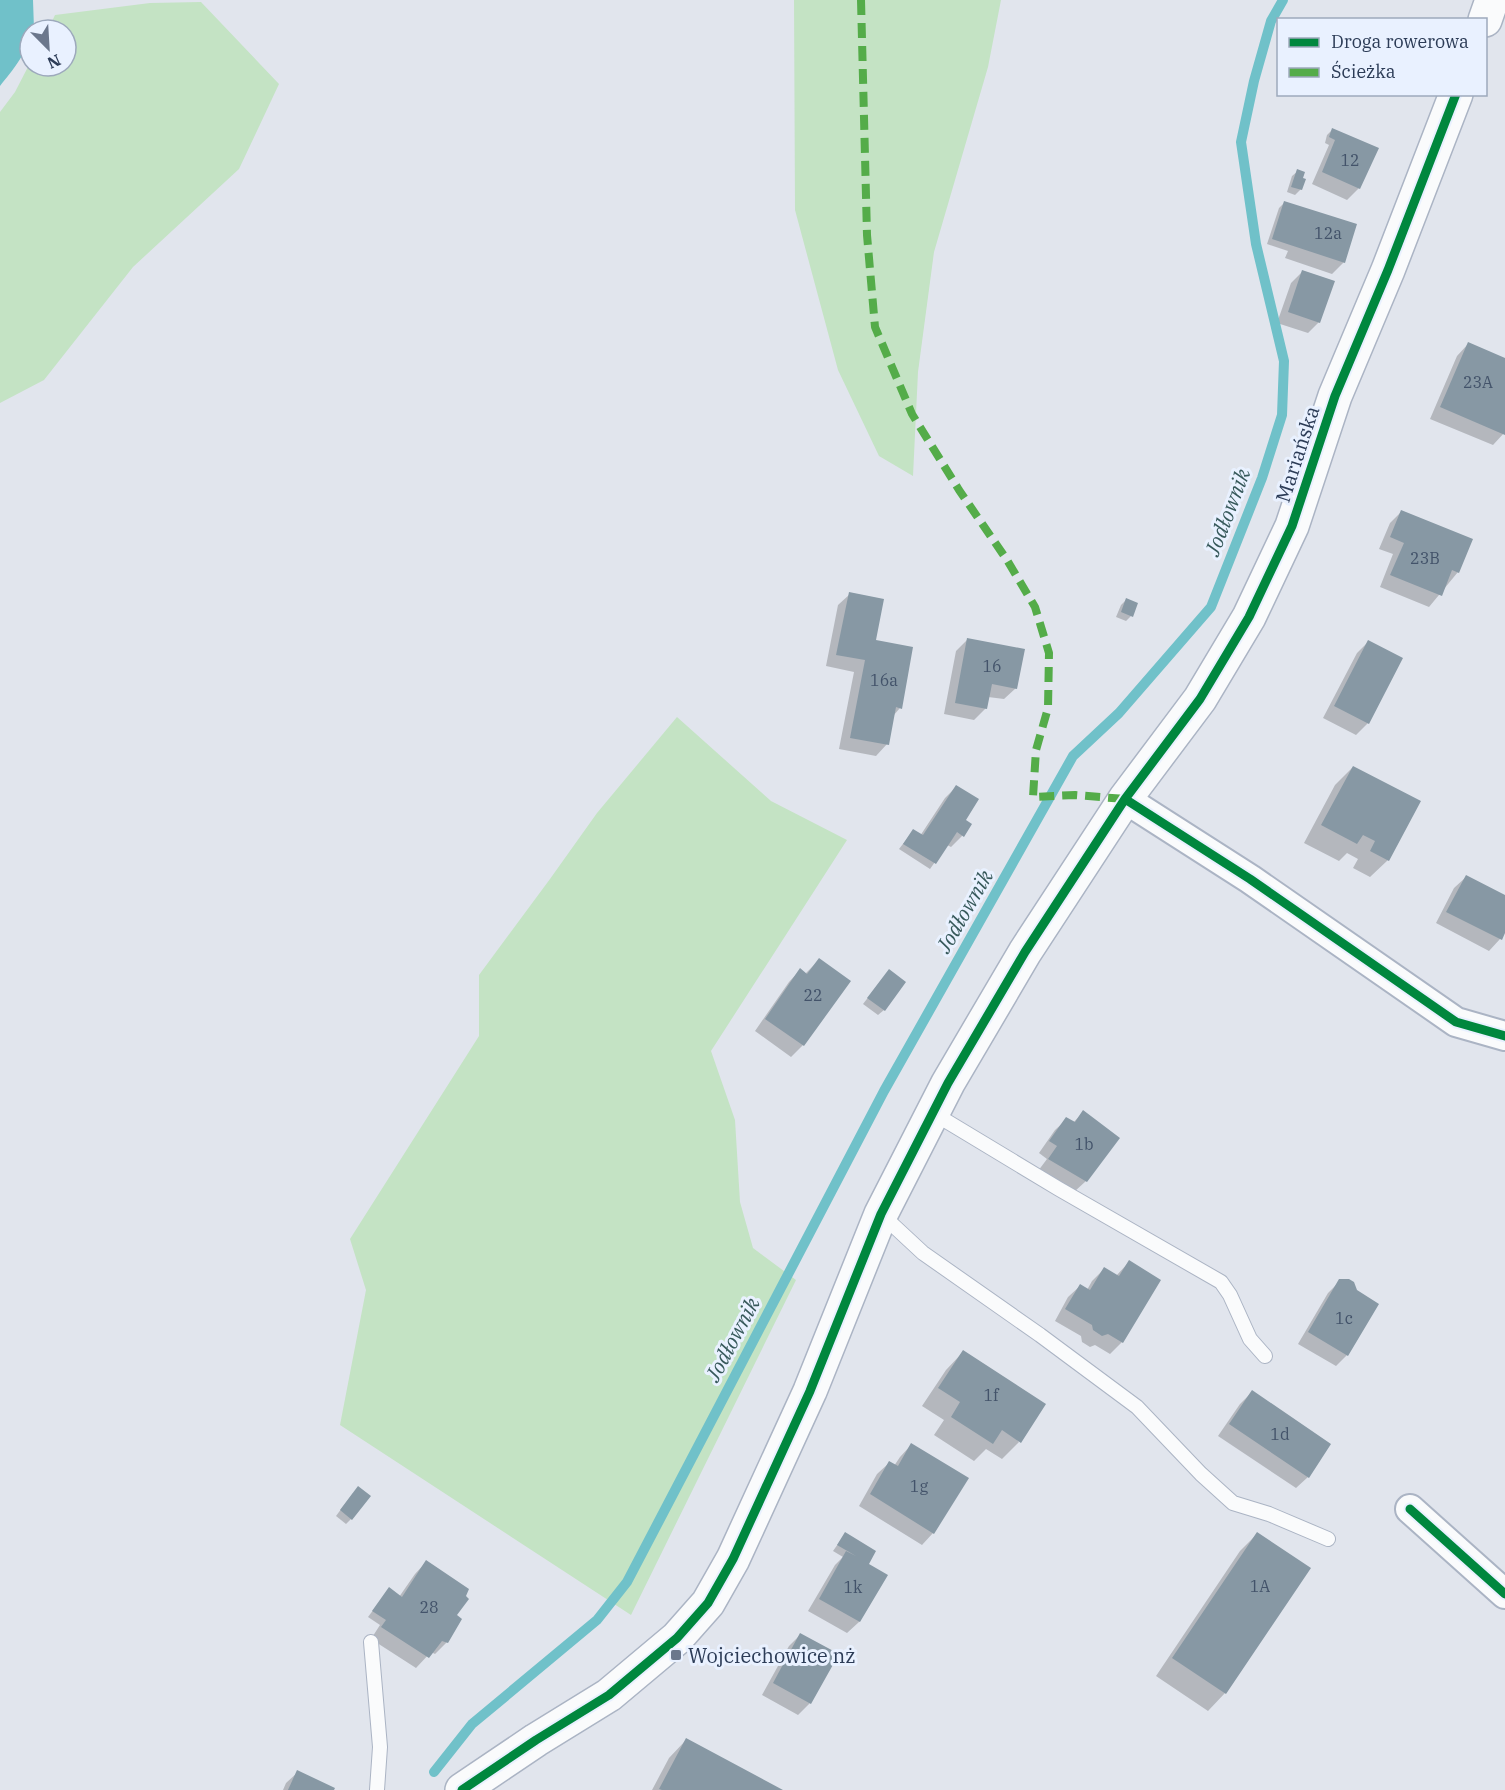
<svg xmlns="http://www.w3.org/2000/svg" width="1505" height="1790" font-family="'IBM Plex Serif',serif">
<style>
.green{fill:#c4e3c4}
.water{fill:#70c1c9}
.shadow{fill:#0003}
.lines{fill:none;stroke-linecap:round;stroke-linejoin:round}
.stream{stroke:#70c1c9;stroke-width:10}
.building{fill:#8798a4}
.service-casing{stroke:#abb4c4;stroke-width:16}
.minor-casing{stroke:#abb4c4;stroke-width:32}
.tertiary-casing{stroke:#abb4c4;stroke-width:36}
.service{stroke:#fafbfc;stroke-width:14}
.minor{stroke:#fafbfc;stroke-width:28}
.tertiary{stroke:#fafbfc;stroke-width:33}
.quiet{stroke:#54ac49;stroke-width:8;stroke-dasharray:15 8;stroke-linecap:butt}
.cycleway-casing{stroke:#e9f1ff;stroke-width:13}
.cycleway{stroke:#00873e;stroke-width:9}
.poi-dot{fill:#6b778c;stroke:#e9f1ff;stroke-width:2}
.labels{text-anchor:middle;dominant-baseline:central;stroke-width:6;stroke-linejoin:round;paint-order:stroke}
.number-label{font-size:16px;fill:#43536a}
.street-label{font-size:20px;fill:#2c3c57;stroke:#e9f1ff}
.poi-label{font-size:20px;fill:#2c3c57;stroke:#e9f1ff;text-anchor:start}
.water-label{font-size:21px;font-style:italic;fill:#37595b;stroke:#e9f1ff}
</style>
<rect width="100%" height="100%" fill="#e1e5ed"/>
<path class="green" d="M794,0H1001L988,67L934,252L918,372L913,476L879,456L838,370L795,210Z
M201,2L279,84L239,169L133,267L44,380L0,403V112L15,92L30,63V66H66V30H48L55,15L150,3Z
M677,717L771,801L847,840L711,1051L735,1120L740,1202L753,1248L796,1280L631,1615L340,1425L366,1290L350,1239L479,1036V975L550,879L597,813Z"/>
<path class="water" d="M0,0H33L34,29L30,30C30,50 12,71 0,86Z"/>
<path class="shadow" d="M1333,129L1359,188L1347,200L1312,184L1329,145L1325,143L1327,135Z
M1298,171L1301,189L1295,195L1287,192L1292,176Z
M1285,202L1344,262L1332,274L1285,258L1288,251L1267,244L1279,208Z
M1303,271L1319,322L1308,333L1277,323L1291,283Z
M1468,344L1505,360V432L1493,445L1430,419L1457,356Z
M1401,512L1458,572L1429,607L1380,587L1393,554L1379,549L1390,523Z
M850,594L875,642L900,708L893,716L887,744L876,756L839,749L854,672L826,666L838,605Z
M1126,600L1131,616L1126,621L1116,617L1121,605Z
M967,640L1016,688L1004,699L988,697L986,708L974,720L944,714L956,651Z
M1368,642V723L1356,735L1323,718L1357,653Z
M1353,767L1388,860L1370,877L1353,868L1358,859L1347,853L1339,861L1304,843L1335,785Z
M956,787L964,820L970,824L962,836L951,847L947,845L930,869L899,849L913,831L920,836L945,798Z
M1466,877L1505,897V930L1500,939L1489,951L1436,923L1454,888Z
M819,960L849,981L803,1045L791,1057L755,1031L789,982L800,970L805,974Z
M884,977V1010L878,1015L863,1004Z
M1083,1112L1086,1181L1074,1192L1038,1171L1047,1159L1039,1153L1055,1130L1067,1119L1073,1123Z
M1129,1262L1122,1342L1110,1354L1095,1345L1090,1347L1082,1342L1081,1336L1055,1321L1068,1297L1080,1286L1087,1290L1092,1281L1104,1269L1116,1276Z
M1340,1281L1347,1355L1336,1366L1298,1344L1328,1293Z
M963,1352L1019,1442L1002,1459L986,1449L974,1461L934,1435L944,1420L922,1406L946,1370Z
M1252,1392L1308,1477L1296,1488L1218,1436L1240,1404Z
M911,1445L933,1533L922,1545L859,1506L877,1474L889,1463L894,1466L900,1457Z
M353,1493L351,1519L346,1524L336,1516Z
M845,1534L866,1564L886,1575L859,1622L847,1633L808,1611L835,1565L843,1557L833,1551Z
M1257,1534L1225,1693L1208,1711L1156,1676L1240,1551Z
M426,1562L464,1597L455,1616L447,1642L435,1654L431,1652L416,1668L371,1639L380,1625L368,1617L389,1589L399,1597L415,1574Z
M801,1634L810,1703L798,1715L762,1695L789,1646Z
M686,1740L780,1790H652L669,1758Z
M298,1772L332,1790H283L286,1783Z"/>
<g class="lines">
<path class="stream" d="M434,1772L472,1724L597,1620L627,1582L884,1091L1073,756L1119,713L1211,607L1262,478L1282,415L1284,361L1256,244L1241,142L1254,81L1271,21L1283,0"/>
</g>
<path class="building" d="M1332,128L1379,148L1360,189L1322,172L1335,140L1329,137Z
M1297,169L1305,172L1303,178L1306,179L1302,190L1291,187Z
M1284,201L1357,224L1345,263L1272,239Z
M1302,270L1335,281L1320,323L1288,312Z
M1468,342L1505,358V435L1440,407Z
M1401,510L1473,539L1459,573L1452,570L1442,596L1390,575L1404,543L1390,537Z
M849,592L884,599L876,640L913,647L902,709L896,707L889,745L850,738L865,660L836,655Z
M1126,598L1138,603L1133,617L1121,612Z
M967,638L1025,649L1017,689L992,684L987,709L955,703Z
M1368,640L1403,658L1369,724L1334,706Z
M1353,766L1421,801L1389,861L1370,851L1375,841L1363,835L1357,844L1321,825Z
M956,785L979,799L966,820L972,824L964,837L957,832L936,864L903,844L913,829L923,835Z
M1466,875L1505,895V933L1502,940L1446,912Z
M819,958L851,981L804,1046L765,1019L800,968L807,974Z
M889,969L906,982L885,1011L867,998Z
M1083,1110L1120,1138L1087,1182L1048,1159L1057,1146L1049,1141L1066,1117L1075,1122Z
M1129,1260L1161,1280L1123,1343L1108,1334L1102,1336L1093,1330L1092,1325L1065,1309L1080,1284L1090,1290L1104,1267L1119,1276Z
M1339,1279H1349L1354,1282L1357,1290L1379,1304L1348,1356L1308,1332Z
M963,1350L1046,1404L1021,1443L1002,1430L993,1444L951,1417L960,1402L938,1388Z
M1252,1390L1331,1444L1309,1478L1229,1424Z
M911,1443L969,1478L934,1534L870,1494L889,1461L898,1466Z
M358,1486L371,1496L352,1520L340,1510Z
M845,1532L876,1551L869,1564L888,1575L860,1622L819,1599L846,1551L856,1556L837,1545Z
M1257,1532L1311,1568L1226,1694L1172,1658Z
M426,1560L469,1589L466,1596L469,1599L457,1615L462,1619L448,1643L442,1641L429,1658L381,1627L386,1620L372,1611L389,1587L402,1597Z
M800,1633L839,1654L811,1704L773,1683Z
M686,1738L783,1790H662L659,1789Z
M297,1770L335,1788L334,1790H288Z"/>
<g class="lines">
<g class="service-casing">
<path id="service" d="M933,1113L1059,1189L1221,1282L1230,1295L1250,1339L1265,1356
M881,1214L923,1253L1040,1335L1137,1407L1201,1474L1233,1503L1269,1514L1328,1539
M371,1642L380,1747L377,1790"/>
</g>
<g class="minor-casing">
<path id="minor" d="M1125,799L1250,879L1456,1022L1505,1036
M1410,1509L1505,1594"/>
</g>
<g class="tertiary-casing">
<path id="tertiary" d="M1485,20L1492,0
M462,1790L536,1740L609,1695L677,1638L708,1603L733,1559L810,1391L881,1214L948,1083L1025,952L1125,799L1200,699L1249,617L1292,526L1335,396L1388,270L1456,94"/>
</g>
<use href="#service" class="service"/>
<use href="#minor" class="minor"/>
<use href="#tertiary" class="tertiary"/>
<path class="quiet" d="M861,0L867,235L875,327L912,414L959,490L1007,560L1035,607L1049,653L1048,708L1036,750L1033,797L1075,795L1125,799"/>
<g class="cycleway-casing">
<path id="cycleway" d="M1125,799L1250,879L1456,1022L1505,1036
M1410,1509L1505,1594
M462,1790L536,1740L609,1695L677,1638L708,1603L733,1559L810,1391L881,1214L948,1083L1025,952L1125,799L1200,699L1249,617L1292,526L1335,396L1388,270L1456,94"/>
</g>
<use href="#cycleway" class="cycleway"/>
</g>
<rect class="poi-dot" x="670" y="1649" width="12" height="12" rx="3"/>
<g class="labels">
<g class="number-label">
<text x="1350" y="160">12</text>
<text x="1328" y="233">12a</text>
<text x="1478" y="382">23A</text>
<text x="1425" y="558">23B</text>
<text x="992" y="666">16</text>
<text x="884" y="680">16a</text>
<text x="813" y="995">22</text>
<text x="1084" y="1144">1b</text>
<text x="1344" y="1318">1c</text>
<text x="991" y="1395">1f</text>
<text x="1280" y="1434">1d</text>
<text x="919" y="1486">1g</text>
<text x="1260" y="1586">1A</text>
<text x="853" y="1587">1k</text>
<text x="429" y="1607">28</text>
</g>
<g class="street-label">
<text transform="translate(1297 454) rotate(-72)">Mariańska</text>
</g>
<g class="poi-label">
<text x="688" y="1655">Wojciechowice nż</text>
</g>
<g class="water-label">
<text transform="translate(1227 512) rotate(-69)">Jodłownik</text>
<text transform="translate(964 911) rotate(-60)">Jodłownik</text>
<text transform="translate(732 1339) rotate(-62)">Jodłownik</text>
</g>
</g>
<rect x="1277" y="18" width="210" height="78" fill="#e9f1ff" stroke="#9da9bc" stroke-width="1.5"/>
<rect x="1289" y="38" width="30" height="9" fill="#00873e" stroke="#9da9bc" stroke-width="1.5"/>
<text x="1331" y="48" font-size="18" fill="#2c3c57">Droga rowerowa</text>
<rect x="1289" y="68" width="30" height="9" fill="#54ac49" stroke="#9da9bc" stroke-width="1.5"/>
<text x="1331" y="78" font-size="18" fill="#2c3c57">Ścieżka</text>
<g transform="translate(48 48) rotate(156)"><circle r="28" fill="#e9f1ff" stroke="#9da9bc" stroke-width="1.5"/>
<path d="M0-4.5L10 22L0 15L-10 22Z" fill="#6b778c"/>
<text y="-9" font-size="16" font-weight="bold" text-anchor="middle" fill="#2c3c57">N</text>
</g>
</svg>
